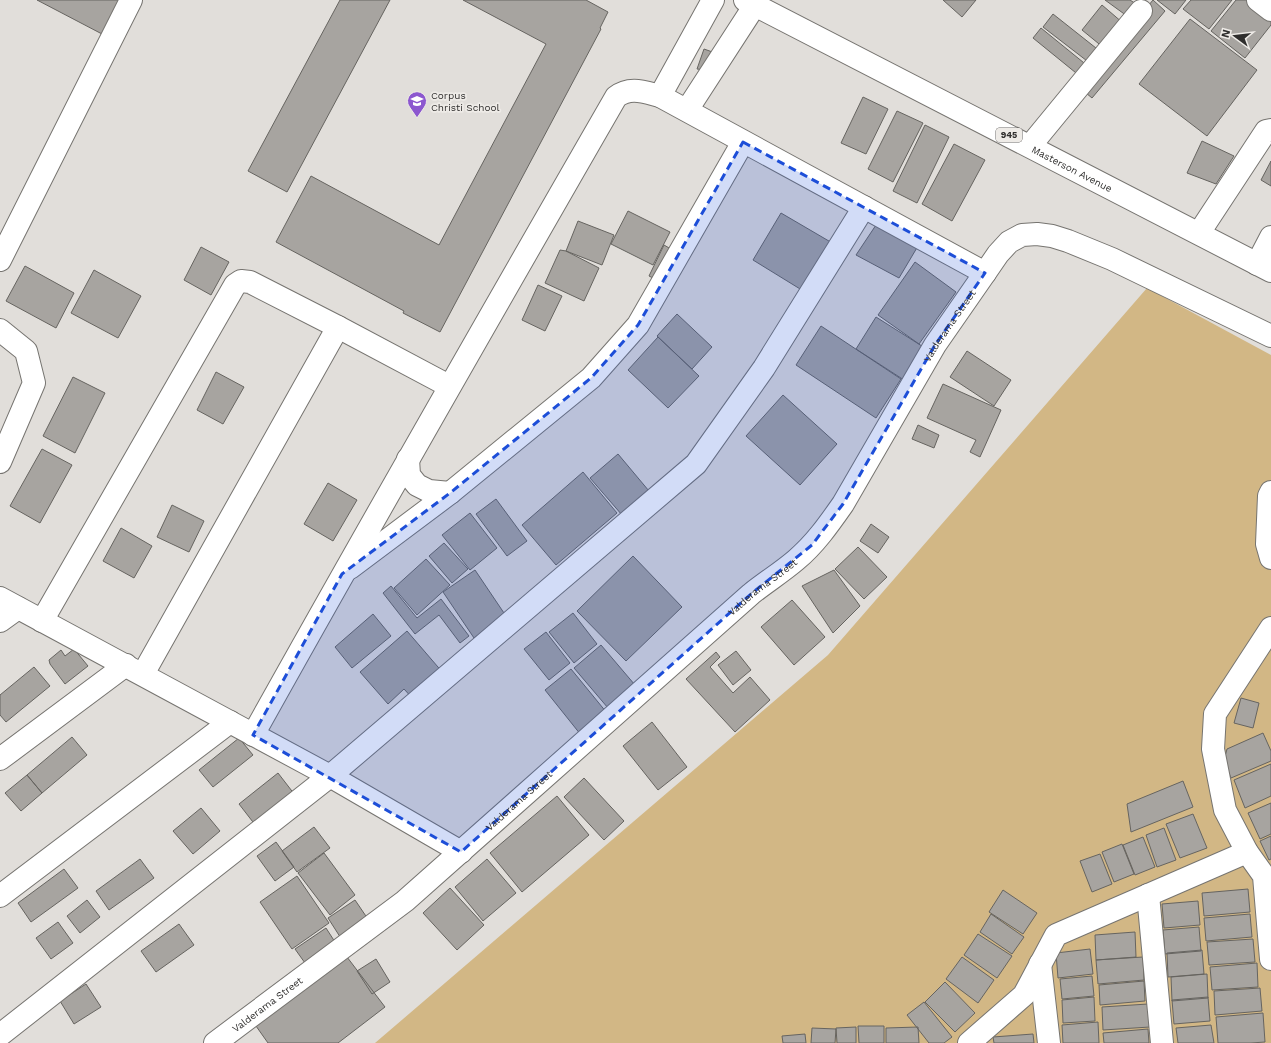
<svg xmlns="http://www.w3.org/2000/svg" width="1271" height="1043" font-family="'Work Sans',sans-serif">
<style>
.green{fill:#d2b785}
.building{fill:#a7a4a0;stroke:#666460}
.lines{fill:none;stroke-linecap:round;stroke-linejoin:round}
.minor-casing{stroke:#767470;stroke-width:24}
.major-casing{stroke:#767470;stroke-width:24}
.minor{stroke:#fff;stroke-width:22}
.major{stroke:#fff;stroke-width:22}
.marked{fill:#1d4ed8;fill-opacity:0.2;stroke:#1d4ed8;stroke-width:3;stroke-dasharray:8 5;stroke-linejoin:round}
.labels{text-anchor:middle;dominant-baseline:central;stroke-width:3.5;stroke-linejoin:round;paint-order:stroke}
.shield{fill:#eeebe7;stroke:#686765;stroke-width:1}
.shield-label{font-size:9px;font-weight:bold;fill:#2f2e2d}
.poi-label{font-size:10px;fill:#2f2e2d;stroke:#eeebe7;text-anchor:start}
.street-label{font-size:10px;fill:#2f2e2d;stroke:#eeebe7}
</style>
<rect width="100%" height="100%" fill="#e1deda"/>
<path class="green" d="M1147,288L1271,355V1043H375L828,655Z"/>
<path class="building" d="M37,0H120L102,34Z
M340,0H390L287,192L248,171Z
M463,0H586L608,12L600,28L601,29L440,332L403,313L404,311L276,242L311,176L439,245L546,44Z
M943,0H976L962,17Z
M1105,0H1130L1136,4L1127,16Z
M1153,0L1165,11L1092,98L1080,88Z
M1157,0H1186L1175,14Z
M1191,0H1232L1209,29L1183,9Z
M1236,0H1246L1271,20V25L1245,58L1211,31Z
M1102,5L1123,23L1104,48L1082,30Z
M1053,14L1101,52L1091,64L1043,27Z
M1190,19L1257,70L1207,136L1139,84Z
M1041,28L1089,67L1081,77L1033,38Z
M704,49L718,54L706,70L697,69Z
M863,97L888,109L866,154L841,143Z
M897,111L923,123L893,182L868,169Z
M925,125L949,137L917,203L893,191Z
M1202,141L1234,156L1216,184L1187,173Z
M954,144L985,160L952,221L922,204Z
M1271,161V186L1261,180Z
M628,211L670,232L653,265L611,244Z
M781,213L834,244L805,292L753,260Z
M578,221L614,235L602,265L566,251Z
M878,222L918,246L899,278L856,255Z
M664,245L676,252L661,282L649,276Z
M201,247L229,262L211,295L184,280Z
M560,250L566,251L599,268L584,301L545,283Z
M915,262L956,292L919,344L878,315Z
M25,266L74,293L56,328L6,301Z
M94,270L141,296L118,338L71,313Z
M538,285L562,296L545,331L522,320Z
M677,314L712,347L692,369L657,336Z
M876,317L925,348L904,380L856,349Z
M821,326L901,379L876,418L796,365Z
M658,337L699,376L668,408L628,370Z
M967,351L1011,380L994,406L950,377Z
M216,372L244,387L223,424L197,410Z
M73,377L105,393L75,453L43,436Z
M943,384L1001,410L980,457L970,452L976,440L927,418Z
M783,395L837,444L800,485L746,436Z
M918,425L939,435L934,448L912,439Z
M42,449L72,465L40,523L10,506Z
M618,454L649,491L622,515L590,478Z
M583,472L617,513L556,565L522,525Z
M328,483L357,500L333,541L304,524Z
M496,499L527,541L507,556L476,514Z
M172,505L204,521L189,552L157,537Z
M470,513L497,548L470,570L442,535Z
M871,524L889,537L878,553L860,541Z
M121,528L152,546L134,578L103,561Z
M444,543L468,569L452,583L429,556Z
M858,547L887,577L864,599L835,569Z
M633,556L682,607L626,661L577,611Z
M426,559L450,585L417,615L394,588Z
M475,570L506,616L474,638L443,592Z
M834,570L860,606L833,633L802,586Z
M391,586L417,618L441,599L469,636L460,643L439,615L415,634L383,593Z
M792,600L825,637L794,665L761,627Z
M573,613L597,644L574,663L549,632Z
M373,614L391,636L352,668L335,647Z
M407,631L444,674L414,700L404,689L388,704L360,672Z
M546,632L570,663L549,680L524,649Z
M601,645L635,685L608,708L574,668Z
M74,649L88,666L65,684L50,664L49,660L61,650L65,656Z
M736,651L751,670L733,685L718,665Z
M716,652L720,657L710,667L733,693L750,677L770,700L735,732L686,679Z
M34,667L50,686L6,722L0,715V695Z
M571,669L607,713L581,735L545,690Z
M1241,698L1259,703L1253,728L1234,723Z
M652,722L687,767L658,790L623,746Z
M1263,733L1271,751V761L1231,778L1224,760L1227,749Z
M72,737L87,755L42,793L27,775Z
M239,738L253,755L213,787L199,770Z
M1271,764V796L1245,808L1234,780Z
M278,773L295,795L256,826L239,804Z
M27,775L42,793L21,811L5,793Z
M584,778L624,821L604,840L564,797Z
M1183,781L1193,807L1131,832L1127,804Z
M557,796L589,835L522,892L490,853Z
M1271,803V834L1260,839L1248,813Z
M201,808L220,831L193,854L173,831Z
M1193,814L1207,848L1180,858L1166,824Z
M314,827L330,848L297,872L282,851Z
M1164,828L1176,860L1157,867L1146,835Z
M1271,836V859L1269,860L1260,841Z
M1143,837L1155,867L1135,875L1123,845Z
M276,842L294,867L275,881L257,856Z
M1122,844L1134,874L1114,882L1102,852Z
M324,853L355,895L330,915L298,873Z
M1100,854L1112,884L1092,892L1080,861Z
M140,859L154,878L109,910L96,891Z
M487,859L516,893L483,921L455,887Z
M64,869L78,888L31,922L18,903Z
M297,876L329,923L292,949L260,902Z
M450,888L484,925L457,950L423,913Z
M1248,889L1250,912L1204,916L1202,893Z
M1003,890L1037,913L1023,934L989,912Z
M87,900L100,917L80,933L67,916Z
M355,900L372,925L344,943L328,918Z
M1198,901L1200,925L1164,928L1162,904Z
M991,914L1024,937L1012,954L980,932Z
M1250,914L1252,937L1206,941L1204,918Z
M58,922L73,943L51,959L36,938Z
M179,924L194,945L156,972L141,951Z
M1199,927L1201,951L1165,954L1163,930Z
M326,928L335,942L305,963L295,949Z
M1135,932L1136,957L1096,960L1095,935Z
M978,934L1012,956L997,978L964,955Z
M1253,939L1255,962L1209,965L1207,942Z
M1090,949L1093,974L1058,978L1056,953Z
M1202,950L1204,974L1168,977L1167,953Z
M347,957L385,1007L338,1043H268L256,1026Z
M962,957L994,980L978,1003L946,979Z
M1143,957L1144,980L1098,984L1096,960Z
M376,959L390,982L372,994L357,971Z
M1257,963L1258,987L1212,990L1210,967Z
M1207,974L1208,998L1172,1001L1171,977Z
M1092,976L1094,996L1062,999L1060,979Z
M1144,981L1145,1001L1100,1005L1099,985Z
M945,982L975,1013L955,1032L925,1002Z
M86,984L101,1007L74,1024L60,1001Z
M1260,988L1262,1011L1215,1015L1214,991Z
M1094,997L1095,1021L1063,1023L1062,1000Z
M1208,997L1210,1021L1174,1024L1172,1000Z
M924,1002L952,1037L944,1043H929L907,1015Z
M1148,1004L1150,1027L1103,1030L1102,1007Z
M1263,1013L1265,1042L1251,1043H1218L1216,1017Z
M1098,1022L1099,1043H1063L1062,1025Z
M1211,1025L1214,1043H1178L1176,1028Z
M858,1026H884V1043H859Z
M856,1027V1043H837L836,1028Z
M918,1027L919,1043H886V1028Z
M812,1028L836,1029L835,1043H811Z
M1148,1029L1149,1043H1104L1103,1033Z
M805,1034L806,1043H783L782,1036Z
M1033,1034L1034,1043H994L993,1037Z"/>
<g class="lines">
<g class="minor-casing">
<g id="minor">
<path d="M1258,0L1271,10"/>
<path d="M660,96L713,0"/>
<path d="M687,110L755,5"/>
<path d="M1030,146L1141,11"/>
<path d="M1199,233L1266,131L1271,130"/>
<path d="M0,260L131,0"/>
<path d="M1257,264L1271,237"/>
<path d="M0,330L26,351L34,383L0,462"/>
<path d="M408,459L409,475L417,485L429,491L450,493"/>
<path d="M1271,492L1269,496L1267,544L1271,558"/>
<path d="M350,568L450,493L591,378L638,325L743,142"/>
<path d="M0,598L330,776L461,852"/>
<path d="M0,621L18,608"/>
<path d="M42,621L235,285L241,281L250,282L338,327L449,386"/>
<path d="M1271,628L1215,714L1213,749L1225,810L1247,852L1264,876L1271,959"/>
<path d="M143,674L338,327"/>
<path d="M253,735C372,521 494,309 616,97C630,86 644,92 660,96L985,273"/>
<path d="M0,759L126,665"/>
<path d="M1148,895L1162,1043"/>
<path d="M0,896L230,722"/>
<path d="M1040,964L1049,1043"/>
<path d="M0,1035L330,776L696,464L764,368L864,207"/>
<path id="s1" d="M215,1043L405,901L751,594C766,582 782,572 796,560C815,544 829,524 843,504L935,345L985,273L998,254L1009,242L1022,235L1037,234L1052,236L1068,241L1112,259L1271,336"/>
<path d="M969,1043L1024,995L1056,935L1247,852"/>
</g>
</g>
<g class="major-casing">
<g id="major">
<path id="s2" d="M745,0L1271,271"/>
</g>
</g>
<use href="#minor" class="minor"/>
<use href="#major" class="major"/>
</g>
<path class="marked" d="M743,142L985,273L935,345L843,504L812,545L751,594L461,852L253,735L342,574L450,493L591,378L638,325Z"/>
<defs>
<g id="school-pin" transform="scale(1)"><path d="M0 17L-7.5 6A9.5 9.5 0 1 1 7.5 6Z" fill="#8c57cf" stroke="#eeebe7"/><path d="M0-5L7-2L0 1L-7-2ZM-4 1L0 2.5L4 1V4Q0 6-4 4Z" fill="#fff"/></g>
</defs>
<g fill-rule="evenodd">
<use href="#school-pin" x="417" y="101"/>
</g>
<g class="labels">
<rect class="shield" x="996" y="128" width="26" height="14" rx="3"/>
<g class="shield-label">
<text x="1009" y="135">945</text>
</g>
<g class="poi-label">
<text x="431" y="95">Corpus<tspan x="431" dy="12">Christi School</tspan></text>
</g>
<g class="street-label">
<text stroke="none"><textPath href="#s2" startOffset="368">Masterson Avenue</textPath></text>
<text stroke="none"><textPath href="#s1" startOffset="1037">Valderama Street</textPath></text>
<text stroke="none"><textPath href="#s1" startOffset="713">Valderama Street</textPath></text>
<text stroke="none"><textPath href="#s1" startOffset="389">Valderama Street</textPath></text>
<text stroke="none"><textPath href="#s1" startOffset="65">Valderama Street</textPath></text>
</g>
</g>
<g transform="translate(1235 36) rotate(285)" stroke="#eeebe7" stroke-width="3" paint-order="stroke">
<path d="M0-3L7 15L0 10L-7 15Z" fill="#2f2e2d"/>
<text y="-6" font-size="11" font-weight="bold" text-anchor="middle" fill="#2f2e2d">N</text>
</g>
</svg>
